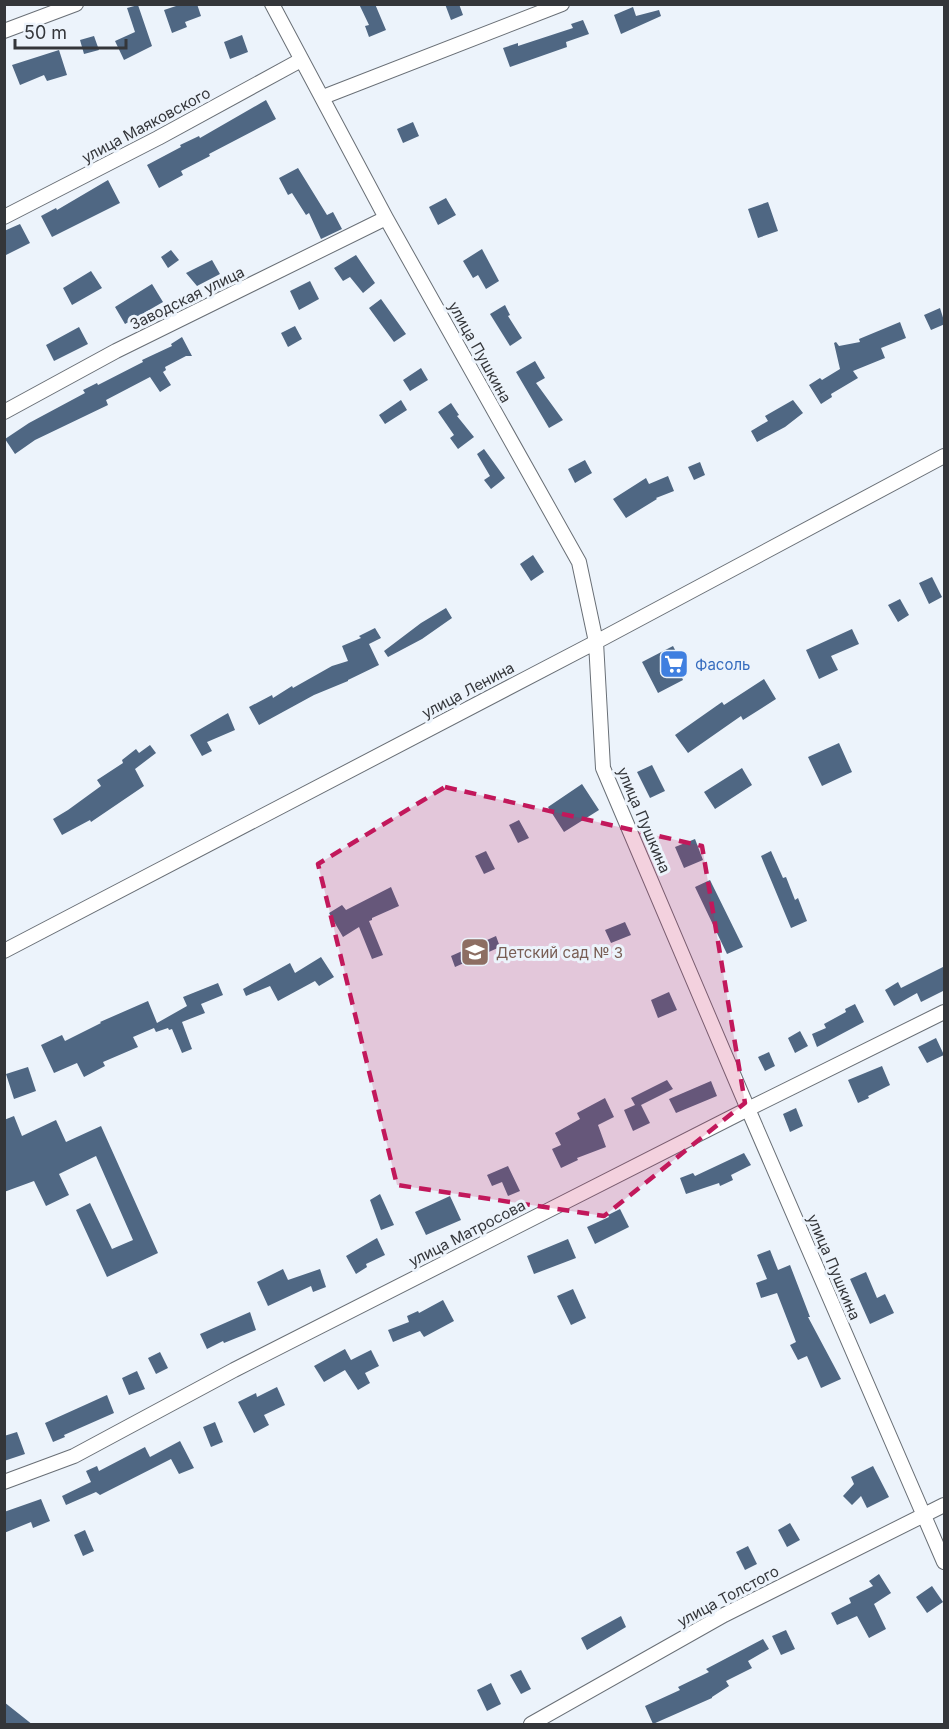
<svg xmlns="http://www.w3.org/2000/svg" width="949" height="1729" font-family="Inter,sans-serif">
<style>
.building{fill:#4f6783}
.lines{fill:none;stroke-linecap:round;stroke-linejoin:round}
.street-casing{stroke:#696f76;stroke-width:16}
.street{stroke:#fff;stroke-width:14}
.marked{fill:#c2185b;fill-opacity:0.2;stroke:#c2185b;stroke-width:4.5;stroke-dasharray:12 8;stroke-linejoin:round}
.labels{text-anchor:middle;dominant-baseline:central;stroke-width:6;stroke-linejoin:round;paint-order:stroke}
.street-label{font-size:15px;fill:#34363a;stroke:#ecf3fb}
.shop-label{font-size:15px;fill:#366cbe;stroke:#ecf3fb;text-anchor:start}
.education-label{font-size:15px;fill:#785e54;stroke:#ecf3fb;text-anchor:start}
</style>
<rect width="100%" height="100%" fill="#ecf3fb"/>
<path class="building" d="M182,4H197L201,16L185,22L187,27L172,33L164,10Z
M359,4H375L386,30L369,37L365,26L369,25Z
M445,4H459L463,15L451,20Z
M138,5L152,46L124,60L115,41L135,32L127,8Z
M633,7L636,16L659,10L661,16L621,34L614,15Z
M583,20L589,34L566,42L567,47L510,67L503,48L518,43V46L573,28L571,24Z
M242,35L248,52L230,59L224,42Z
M94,36L99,50L84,54L80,40Z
M59,50L67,75L47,81L44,75L20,85L12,65Z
M266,100L276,119L209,154L210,156L181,171L183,175L159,188L147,165L181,147L180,145L199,136L200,138Z
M413,122L419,136L403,143L397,129Z
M298,168L327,215L333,212L342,229L321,239L309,213L306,215L292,193L288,195L279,178Z
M108,180L120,203L52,237L41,216L56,208L57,210Z
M446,198L456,215L438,225L429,207Z
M768,202L778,231L758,238L748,209Z
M20,224L30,243L4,256V231Z
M482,249L499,281L486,289L478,275L473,278L463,261Z
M171,250L179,260L168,268L161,257Z
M356,255L375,283L363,293L350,277L343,281L334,268Z
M212,260L220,274L197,286L186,273Z
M91,271L102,288L72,305L63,288Z
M310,281L319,299L299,310L290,291Z
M152,284L163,302L125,324L115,307Z
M381,299L406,334L394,342L369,308Z
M505,305L510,315L508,316L522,338L510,346L490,314Z
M940,308L945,324L931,330L924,315Z
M900,322L906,338L881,348L885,358L853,371L858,378L831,394L832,397L821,404L809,385L820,378L822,380L840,369L834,343L836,342L839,346L860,342L859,339Z
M295,326L302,339L288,347L281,333Z
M79,327L88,344L54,361L46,345Z
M182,337L192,356H186L165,367L166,370L163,372L171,385L160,392L150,377L106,400L108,405L35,440L15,454L5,439L29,423L85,393L83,390L97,383L98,385L143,362L142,360L172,346L171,344Z
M535,361L545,378L536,383L563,420L549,428L516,372Z
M421,368L428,380L410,391L403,380Z
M401,400L407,410L385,424L379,415Z
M793,400L803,413L785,427L757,442L751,431L768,421L765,416Z
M451,403L459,415L457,416L474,437L458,449L450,438L454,435L438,412Z
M484,449L505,478L491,489L484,480L490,476L477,454Z
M585,460L592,473L575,483L568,469Z
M700,462L705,475L694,480L688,467Z
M668,476L674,491L656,498L657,499L626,518L613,499L646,478L649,484Z
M533,555L544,572L531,581L520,564Z
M932,577L942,597L929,604L919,583Z
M900,599L909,615L898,622L888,605Z
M446,608L452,618L422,639L388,657L384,651L421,623Z
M375,628L381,638L369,644L379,665L348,680V681L314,695L259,725L249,707L272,695L273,698L292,686L293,688L332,666L348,661L342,646L361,638L359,636Z
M852,629L859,644L831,656L838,670L819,679L806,650Z
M673,646L682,663L677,666L683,680L658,693L642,662Z
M764,679L776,699L743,720L741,716L688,753L675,735L722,702L724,705Z
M228,713L235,730L207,742L212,751L202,756L190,735Z
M839,743L852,772L822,786L808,757Z
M150,745L156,753L135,769L144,786L91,822L90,820L62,835L53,819L68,810L101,786L97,780L123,763L122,760L136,749L139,753Z
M652,765L665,791L650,798L637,772Z
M742,768L752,785L715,809L704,792Z
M582,784L599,810L564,832L548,807Z
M519,820L529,838L518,843L509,825Z
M695,839L703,860L684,868L675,847Z
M486,851L495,869L484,874L475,856Z
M771,851L783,878L786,877L795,900L798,898L807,921L791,928L761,856Z
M710,880L743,947L727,954L695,887Z
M391,887L399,906L372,918V920L369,921L383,955L372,959L359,927L343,937L329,913L342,905L346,910Z
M625,922L631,935L611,943L605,930Z
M496,936L500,947L455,967L451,956Z
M321,957L334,977L319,986L315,981L278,1001L270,986L246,996L243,989L290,963L295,973Z
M945,966V990L921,1002L917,993L894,1006L885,990L898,982L901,988Z
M218,983L223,995L201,1004L205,1013L182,1022L192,1049L182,1053L172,1029L169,1030L168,1028L156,1032L154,1028L133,1037L138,1047L103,1062L105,1066L84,1077L77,1063L54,1073L41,1045L62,1035L65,1041L101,1023L100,1022L148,1001L157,1023L187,1006L183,997Z
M669,992L677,1010L658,1018L651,1000Z
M855,1004L864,1022L817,1047L812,1034L826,1028L824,1024L846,1012L845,1009Z
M800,1031L808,1046L795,1053L788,1038Z
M936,1038L944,1055L927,1063L918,1047Z
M769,1052L775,1066L765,1071L758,1057Z
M882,1066L890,1085L868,1096L869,1098L858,1103L848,1080Z
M28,1067L36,1091L14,1099L6,1074Z
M667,1080L673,1089L641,1105L650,1123L633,1131L624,1110L635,1105L631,1098Z
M711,1081L717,1096L676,1113L669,1099Z
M605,1098L614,1117L598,1125L606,1147L577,1158L578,1160L561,1168L552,1149L561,1145L555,1133L580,1119L577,1113Z
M796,1108L803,1126L790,1132L783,1114Z
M14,1116L22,1136L56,1120L66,1142L101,1126L158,1253L107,1277L76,1210L90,1203L112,1249L133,1240L96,1156L59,1174L69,1195L46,1206L34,1181L4,1192V1120Z
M744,1153L751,1165L731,1175L733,1180L720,1186L719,1183L686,1194L680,1178L693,1173L695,1176Z
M508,1166L520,1191L508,1196L502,1182L492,1186L487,1175Z
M380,1194L394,1225L381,1230L370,1200Z
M450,1196L461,1220L426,1235L415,1212Z
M620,1209L629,1227L595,1244L587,1227L609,1217L608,1215Z
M377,1238L385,1255L366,1264L367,1267L356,1274L346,1256Z
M568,1239L576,1258L534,1274L527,1256Z
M770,1250L778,1270L790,1265L810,1317H808L841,1379L821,1388L807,1356L798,1360L790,1345L796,1342L777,1293L761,1298L756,1283L767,1279L757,1255Z
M283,1269L288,1280L320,1269L326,1287L313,1292L311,1286L268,1306L257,1282Z
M866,1272L877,1298L885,1294L894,1313L870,1324L850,1279Z
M573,1289L586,1318L571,1325L557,1296Z
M443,1300L454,1321L424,1337L420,1331L393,1342L388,1330L409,1322L407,1316L418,1311L419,1313Z
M250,1312L256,1330L224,1343L223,1341L207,1349L200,1334Z
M345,1349L351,1360L371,1350L379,1366L365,1373L370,1383L358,1390L345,1370L324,1382L314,1366Z
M160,1352L168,1368L156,1374L148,1358Z
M137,1371L145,1389L129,1395L122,1378Z
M277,1387L285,1405L264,1415L269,1425L254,1433L238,1402L256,1393L257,1397Z
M107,1395L114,1413L64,1435L65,1437L53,1442L45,1423Z
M215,1422L223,1442L211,1447L203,1427Z
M17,1432L25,1454L4,1461V1436Z
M180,1441L194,1468L179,1474L171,1459L100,1495L96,1492L66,1505L62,1496L91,1482L86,1471L97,1466L99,1471L145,1447L150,1457Z
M873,1466L889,1497L867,1508L861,1496L852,1505L843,1496L854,1484L851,1477Z
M41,1499L50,1521L33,1528L31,1522L4,1533V1512Z
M790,1523L800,1540L787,1547L778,1530Z
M85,1530L94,1551L83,1556L74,1535Z
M748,1546L757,1564L745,1570L736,1552Z
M879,1574L891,1593L874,1604L886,1629L869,1638L857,1616L837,1625L831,1613L851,1603L849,1598L873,1586L869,1581Z
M932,1586L943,1602L927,1613L916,1597Z
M621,1616L626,1627L587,1650L581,1638Z
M786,1630L795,1649L781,1655L772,1636Z
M763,1639L769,1649L748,1661L752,1668L726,1681L729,1686L712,1697V1698L653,1724L645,1706L680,1690L678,1687L709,1672L706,1669Z
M521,1670L531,1689L521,1694L510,1675Z
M491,1683L501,1704L487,1711L477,1690Z
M4,1702L33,1725H4Z"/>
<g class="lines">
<g class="street-casing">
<path id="street" d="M272,4L386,218L579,562L596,642L603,768L748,1109L944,1562
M4,31L76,4
M323,97L562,4
M4,217L158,138L301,60
M4,412L116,351L386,218
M4,951L596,642L944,456
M4,1482L74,1456L234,1370L748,1109L944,1012
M531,1724L724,1615L944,1505"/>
</g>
<use href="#street" class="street"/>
</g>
<path class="marked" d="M445,787L702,846L745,1103L604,1216L397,1185L318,864Z"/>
<defs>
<g id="supermarket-square" transform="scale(1.5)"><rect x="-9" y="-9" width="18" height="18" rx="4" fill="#3f7fe0" stroke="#ecf3fb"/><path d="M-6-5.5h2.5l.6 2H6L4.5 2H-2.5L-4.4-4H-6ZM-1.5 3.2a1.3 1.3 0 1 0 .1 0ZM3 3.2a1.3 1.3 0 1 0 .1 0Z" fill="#fff"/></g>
<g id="school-square" transform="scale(1.5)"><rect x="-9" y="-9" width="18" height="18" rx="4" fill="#8d6e63" stroke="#ecf3fb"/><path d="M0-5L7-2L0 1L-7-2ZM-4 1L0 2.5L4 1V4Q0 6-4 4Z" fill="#fff"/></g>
</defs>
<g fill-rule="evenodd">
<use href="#supermarket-square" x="674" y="664"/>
<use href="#school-square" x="475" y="952"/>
</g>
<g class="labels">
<g class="street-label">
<text transform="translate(146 125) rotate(-28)">улица Маяковского</text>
<text transform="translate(187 298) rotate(-26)">Заводская улица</text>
<text transform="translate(480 352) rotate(61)">улица Пушкина</text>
<text transform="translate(468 690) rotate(-28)">улица Ленина</text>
<text transform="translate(644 820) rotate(67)">улица Пушкина</text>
<text transform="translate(467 1233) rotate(-27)">улица Матросова</text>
<text transform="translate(834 1267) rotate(67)">улица Пушкина</text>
<text transform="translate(728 1596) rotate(-28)">улица Толстого</text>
</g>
<g class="shop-label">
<text x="695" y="664">Фасоль</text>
</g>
<g class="education-label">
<text x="496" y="952">Детский сад № 3</text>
</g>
</g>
<rect width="949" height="1729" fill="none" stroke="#34363a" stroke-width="12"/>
<path d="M15 39v9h111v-9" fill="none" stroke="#34363a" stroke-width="3"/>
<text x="24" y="39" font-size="18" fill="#34363a" stroke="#ecf3fb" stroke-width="4.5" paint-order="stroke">50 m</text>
</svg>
